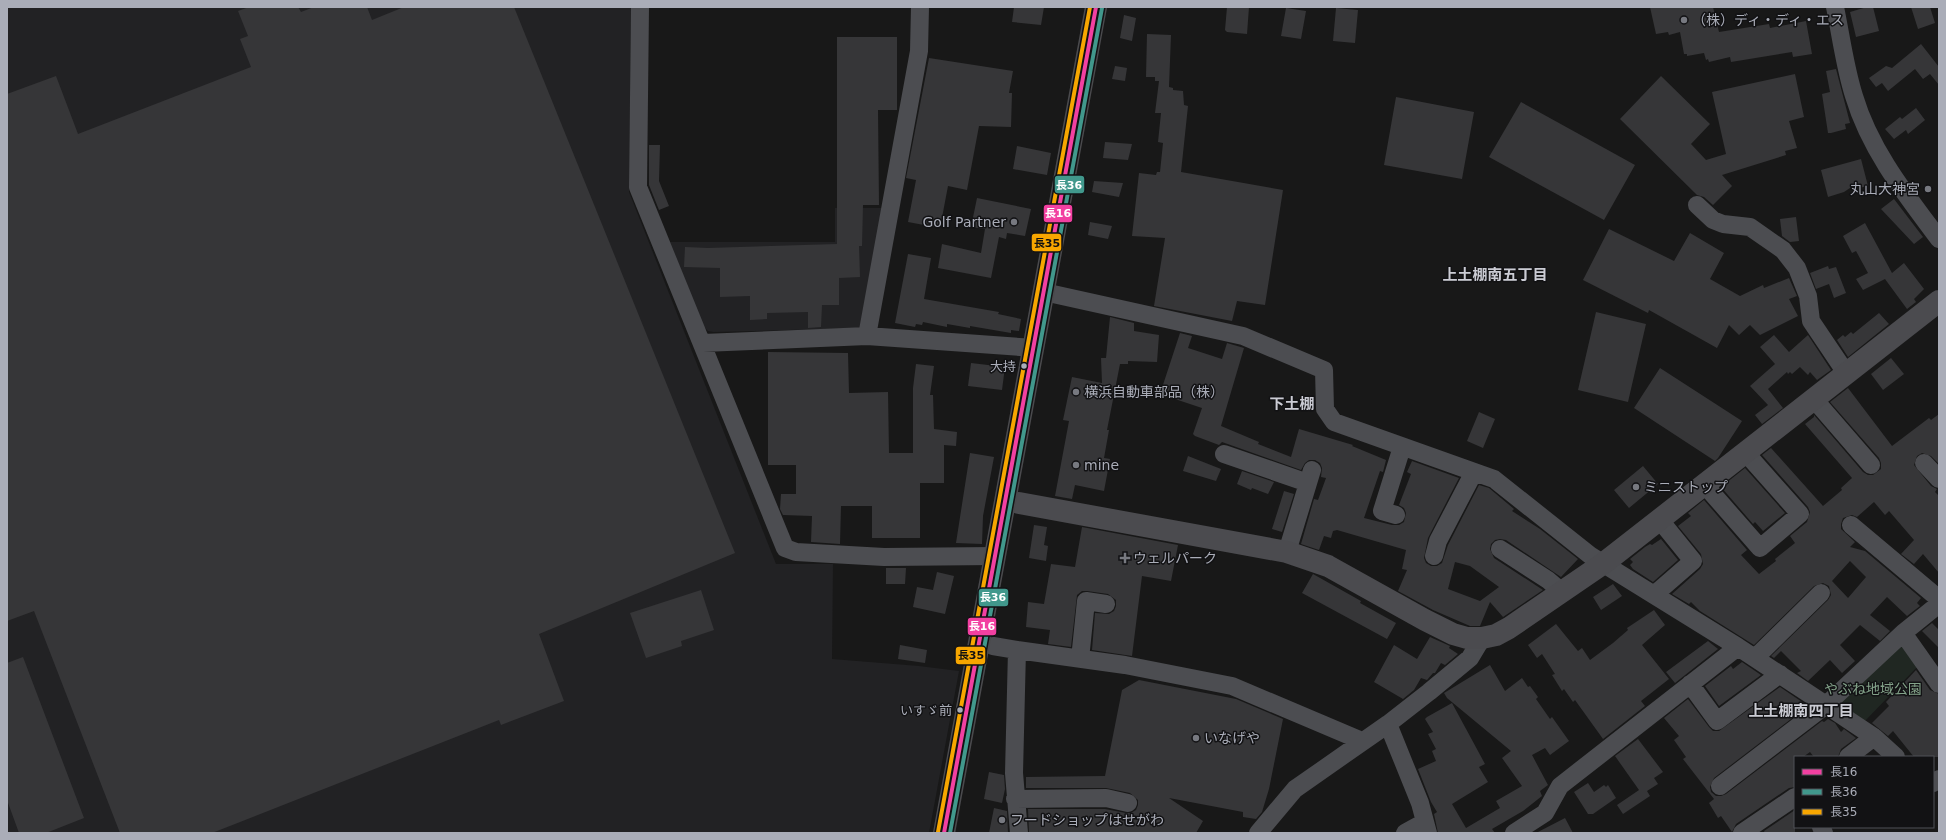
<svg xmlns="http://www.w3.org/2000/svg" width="1946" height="840" font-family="'DejaVu Sans','Noto Sans JP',sans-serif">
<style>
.built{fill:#222224}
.green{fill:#202722}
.building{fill:#363638;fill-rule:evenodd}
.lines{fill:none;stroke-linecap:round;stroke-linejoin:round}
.street{stroke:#4c4d51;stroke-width:18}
.secondary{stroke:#4b4b4f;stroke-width:22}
.primary{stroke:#4a4a4d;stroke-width:22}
.bus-1-casing{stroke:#121214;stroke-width:7}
.bus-2-casing{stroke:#121214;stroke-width:7}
.bus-3-casing{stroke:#121214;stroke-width:7}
.bus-1{stroke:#f240a1;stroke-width:4}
.bus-2{stroke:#41988c;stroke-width:4}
.bus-3{stroke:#f7a600;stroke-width:4}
.poi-dot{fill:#777980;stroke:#121214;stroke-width:1.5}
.bus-dot{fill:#aaadb8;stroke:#121214;stroke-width:1.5}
.labels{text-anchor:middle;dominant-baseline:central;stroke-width:3;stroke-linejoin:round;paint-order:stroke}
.bus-label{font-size:13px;fill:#aaadb8;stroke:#121214;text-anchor:end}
.poi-label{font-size:14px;fill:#aaadb8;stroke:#121214;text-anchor:start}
.park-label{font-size:14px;fill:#83a289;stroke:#121214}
.neighbourhood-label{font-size:15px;font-weight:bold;fill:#cbccd4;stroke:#121214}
.line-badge{stroke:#121214;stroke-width:1.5}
.badge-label{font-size:11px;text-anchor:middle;font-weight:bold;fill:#fff}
.pale-badge-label{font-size:11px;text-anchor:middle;font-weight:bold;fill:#111}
</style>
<rect width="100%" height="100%" fill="#181818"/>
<path class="built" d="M7,7H631L629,192L776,564H833L832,659L919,666L959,671L929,833H7Z
M835,208H882L860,328L714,332L708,331L703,326L670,242H835Z"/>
<path class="green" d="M1901,643L1920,664L1862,724L1838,707V701Z"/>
<path class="building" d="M249,7H298L301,12L314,7H367L372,20L404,7H514L735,553L539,634L564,701L501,725L499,720L212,833H120L34,611L7,621V94L56,76L78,134L251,67L240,39L248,36L238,11Z
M1014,7H1044L1041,25L1012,22Z
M1227,7H1249L1247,34L1227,32L1225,30Z
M1650,7H1713L1719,32L1769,24L1770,28L1806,21L1812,54L1793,57L1792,52L1731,62L1730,57L1709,62L1708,59L1706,60L1704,53L1687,56V54H1684L1680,32L1669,35L1668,32L1656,34Z
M1867,7H1873L1879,31L1856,37L1850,12Z
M1911,7H1930L1935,23L1918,29Z
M1286,8L1306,11L1301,39L1281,36Z
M1336,8L1358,10L1355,43L1333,41Z
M1124,15L1136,18L1132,41L1120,38Z
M1147,34L1171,35L1169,87L1173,88V90L1183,91L1184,105L1188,106L1181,172L1283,190L1265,305L1237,301L1232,321L1154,306L1165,238L1132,236L1139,173L1156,175L1157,172H1160L1163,143L1158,142L1161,113H1155L1159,81H1155V77H1146Z
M837,37H897V110H878L879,205H863L862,246H859L860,277L839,278V305H822L821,327L808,328V312L767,313V319L750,320V296L720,297V268L684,267L685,247L708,248L837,244Z
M1921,44L1939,67V85L1930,74L1923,79L1915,69L1888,91L1882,83L1876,87L1869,78L1886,66L1892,68Z
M929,58L1013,71L1009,93H1012L1011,127L979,126L967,190L948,186L940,228L908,222L916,180L906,178Z
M1115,66L1127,68L1125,81L1112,79Z
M1836,69L1850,123L1845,124L1846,129L1831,133H1828L1822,94L1830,92L1826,71Z
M1795,74L1804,117L1789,121L1797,148L1785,151L1786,155L1722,175L1732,186L1713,205L1704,197L1697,195L1620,119L1661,76L1710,124L1691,144L1706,160L1726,154L1712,92Z
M1396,97L1474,112L1462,179L1384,165Z
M1521,102L1635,165L1604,220L1489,157Z
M1916,108L1925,120L1908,134L1906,130L1894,139L1885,129L1900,117L1902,119Z
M1105,142L1132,144L1128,160L1103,158Z
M649,145H660L659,181L669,206L659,210L649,185Z
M1017,146L1051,153L1047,175L1013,169Z
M1861,159L1868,186L1859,188L1856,184L1844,192L1828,197L1821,170Z
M1094,181L1123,183L1119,197L1092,192Z
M977,198L1031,209L1025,236L1007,233L1006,239L999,237L991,278L938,268L942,244L981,253L985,229L971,227Z
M1894,199L1923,237L1914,244L1881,209Z
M1796,217L1799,241L1790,242L1782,236L1780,219Z
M1090,222L1112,226L1108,239L1088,235Z
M1865,223L1892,273L1904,263L1924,289L1914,299L1916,302L1907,309L1885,279L1863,290L1856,279L1868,273L1856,251L1852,253L1843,236Z
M1609,229L1674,261L1690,233L1724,253L1710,279L1740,296L1763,285L1764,288L1789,278L1797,296L1789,299L1798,316L1760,335L1750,325L1739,335L1729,325L1717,348L1649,310L1648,313L1583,280Z
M908,254L931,258L924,299L999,312L998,314L1021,319L1019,331L1011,330V333L970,326V328L947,324V327L923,322L922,325L916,324L915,327L895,323Z
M1828,266L1829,269L1836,267L1846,293L1834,298L1829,284L1816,289L1810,273Z
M1596,312L1646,324L1628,402L1578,390Z
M1879,313L1889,324L1848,357L1837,340L1843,335L1845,337L1851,332L1853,334Z
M1110,317L1134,323V331L1159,335L1157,362L1128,361V364H1120L1107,430H1109L1104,458L1110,459L1104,491L1075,485L1072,499L1055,496L1069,421L1063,420L1072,377L1102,383L1101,358H1106Z
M1180,333L1192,336L1188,348L1222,359L1227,343L1244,348L1221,426L1259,442L1258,444L1291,457L1299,429L1353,445L1352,446L1386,460L1383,472L1380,471L1364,518L1392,525H1399L1404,522L1406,513L1404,508L1399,505L1411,474L1407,472L1412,461L1459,478L1428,538L1424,558L1426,563L1431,566H1437L1442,563L1448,545L1479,485L1489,488L1514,509L1512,511L1540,529L1578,559L1561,577L1506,540L1500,539L1495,540L1491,544L1490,549L1494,558L1543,590L1503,617L1490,602L1480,626H1470L1433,610L1398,591L1407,570L1402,569L1406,550L1337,530L1333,531L1331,538L1324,536L1319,550L1301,544L1314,499L1318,500L1326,478L1321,477L1322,468L1320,463L1315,460H1309L1305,463L1301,470L1222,442L1219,445L1195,436L1193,434L1202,408L1160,394ZM1455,562L1470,566L1499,587L1480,601L1448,589Z
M1774,335L1789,352L1808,335L1831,370L1817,380L1810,372L1808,375L1800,367L1792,374L1790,372L1788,374L1787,372L1768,389L1783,408L1762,424L1755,415L1768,405L1750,386L1775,364L1760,347Z
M768,352L848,353L849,393L888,392L889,453H913V388L916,364L934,366L930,395H933L934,429L957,432L956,446L944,445V483H920V538H872V506H841L840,544L811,542L812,516L783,515L780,509L781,494H796V465H768Z
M1891,358L1904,374L1883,390L1871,374Z
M971,363L1005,367L1002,390L968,386Z
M1660,368L1742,421L1718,458L1715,461L1634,408Z
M1848,388L1892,446L1929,418L1931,420L1939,414V464L1931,456L1922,453L1917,456L1914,465L1931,486L1937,489L1935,492L1939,496V573L1923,554L1914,564L1901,554L1914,540L1889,511L1885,515L1874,502L1857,517L1852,515L1843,518L1841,524V529L1855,542L1850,547L1865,551L1921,598L1917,603L1920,606L1907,616L1887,597L1870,615L1890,631L1880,641L1860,625L1840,645L1855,661L1842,673L1830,660L1808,681L1797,673L1801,671L1781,651L1774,658L1771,656L1828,600L1831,595L1829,586L1823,583L1814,586L1754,645L1700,611L1691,602L1689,604L1672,594L1700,569L1703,564L1701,554L1678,526L1691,516L1688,513L1704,500L1747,550L1741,555L1759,574L1776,561L1775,559L1795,543L1790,536L1807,522L1810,512L1808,507L1762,455L1771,448L1823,506L1842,490L1841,488L1852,478L1805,424L1814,417V415L1863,472L1868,475H1873L1881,469V463L1879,458L1830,402ZM1850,561L1866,577L1848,598L1832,581Z
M1479,412L1495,419L1483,448L1467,441Z
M970,453L994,457L983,516L982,544L956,543Z
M1188,456L1221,469L1216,481L1183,471Z
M1643,466L1658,484L1629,508L1614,490Z
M1745,468L1785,513L1763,531L1755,522L1753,524L1721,487Z
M1242,471L1274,482L1268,494L1252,488L1251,490L1237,484Z
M1284,491L1294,494L1282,532L1272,529Z
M1034,525L1047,527L1044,545L1048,546L1046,561L1029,558Z
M1082,527L1178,545L1171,581L1142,576L1132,656L1092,650L1095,613L1109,614L1114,611L1116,606V600L1108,594L1087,591H1082L1077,595L1071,647L1048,644L1050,630L1026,627L1028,602L1044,604L1051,564L1075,567Z
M1661,539L1678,560L1653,582L1633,569L1630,565L1633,562L1630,559L1645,547L1650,544L1652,545Z
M886,568H906L905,584H886Z
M937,572L954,576L945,614L913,607L917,587L933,590Z
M1313,574L1361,601L1360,603L1396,623L1387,639L1302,593Z
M1613,584L1622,596L1601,610L1593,597Z
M701,590L714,630L681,641L682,646L646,658L630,613Z
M1654,610L1665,625L1642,645L1669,679L1641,701L1645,706L1603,739L1575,700L1573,702L1564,689L1562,691L1552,675L1555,674L1542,654L1537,658L1528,645L1556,624L1578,651L1582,648L1590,660L1613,643L1628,630L1627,628Z
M1932,623L1939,630V648L1922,631Z
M1430,637L1450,646L1449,648L1458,654L1445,665L1441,663L1435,673H1433L1427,680L1421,678L1414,690L1403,699L1374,682L1394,645L1417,659Z
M1708,641L1718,649L1675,683L1666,672Z
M900,645L927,650L925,663L898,659Z
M23,657L84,818L46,833H19L7,800V663Z
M1742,662L1761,675L1719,706L1705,686L1731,666L1733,669Z
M1490,665L1505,691L1522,678L1528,687L1530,686L1538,697L1536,699L1550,719L1552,717L1569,741L1550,755L1545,748L1532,755L1548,785L1540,791L1542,796L1523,811L1492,829L1495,833H1438L1434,814L1437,812L1431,802L1418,769L1436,761L1432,751L1436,749L1428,734L1433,732L1425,719L1427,717L1452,703L1485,764L1479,767L1488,782L1452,804L1466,828L1500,808L1496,801L1522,786L1502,758L1511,751L1447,698L1444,693Z
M1916,670L1930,690L1939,694V757H1914L1893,731L1888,736L1872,723L1889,706L1886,702Z
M1139,680L1236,699L1283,719L1269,789L1262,812L1256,819L1243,817V812L1169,798L1203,821L1196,833H1029L1028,809H1105L1126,813H1131L1136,810L1138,805V800L1130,793L1106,788H1026V777L1105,776L1122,690Z
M1780,687L1808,706L1714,778L1710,787L1711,792L1716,796H1721L1726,794L1822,721L1824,722L1828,719L1835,723L1841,732L1844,729L1856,738L1841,749L1838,757H1814L1810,752L1803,757H1795V787L1789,788L1736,824L1732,832L1721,816L1718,818L1709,803L1714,799L1683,759L1686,757L1674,740L1679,736L1664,718L1688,699L1709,727L1713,731H1719Z
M1638,739L1663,772L1654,778L1658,784L1647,791L1650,796L1623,814L1617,805L1639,790L1615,756Z
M989,772L1004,775L1005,789L1002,803L984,799Z
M1588,783L1594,792L1604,785L1606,787L1608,785L1616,798L1593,814H1588L1574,792Z
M994,808L1007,811L1008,833H989Z
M1795,810V833H1765L1764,831Z
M1565,818L1573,833H1536Z"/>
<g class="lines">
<path class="street" d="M640,7L638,187L785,548L796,552L884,557L996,556
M1835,7C1841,36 1845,68 1854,96C1870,150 1906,195 1939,239
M1697,205L1713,220L1723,224L1750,227L1783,250L1797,268L1808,296L1811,321L1846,373
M1044,292L1243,336L1324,370L1325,409L1334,422L1494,479L1591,556L1738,647L1826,705L1874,737L1896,757
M867,336L919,51L920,7
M703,343L867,336L1034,348
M1813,398L1871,465
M1224,454L1308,483
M1924,463L1939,479
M1704,484L1760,548L1800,514L1745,452
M1396,515L1382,511L1402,447
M1851,525L1939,599
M1500,549L1548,580L1562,592
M1287,552L1312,470
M1434,556L1438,541L1474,472
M1655,594L1693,561L1659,519
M1903,633L1939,684
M993,646L1017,650L1014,773L1019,833
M1017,650L1125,665L1232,686L1362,741
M1755,658L1821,593
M1080,659L1086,601L1106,604
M1690,684L1717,721L1780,674
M1388,724L1420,803L1428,833
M1848,757L1874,737
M1933,783L1939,779
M1720,786L1826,705L1903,633L1939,604
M1015,799L1106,798L1128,803
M1821,827L1824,833
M1258,833L1295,789L1388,724L1429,692L1470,658L1482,638
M1405,833L1425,822
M1514,833L1545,813L1560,786L1738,647
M1742,833L1795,797"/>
<path class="secondary" d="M1019,503L1287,552L1328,566L1425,620L1453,634L1467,638H1482L1496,635L1509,628L1604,563L1939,301"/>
<path class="primary" d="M944,833L1096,7"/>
<g class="bus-1-casing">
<path id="bus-1" d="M944,833L1096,7"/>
</g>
<g class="bus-2-casing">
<path id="bus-2" d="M950,833L1102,8"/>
</g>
<g class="bus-3-casing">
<path id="bus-3" d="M938,832L1090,7"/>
</g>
<use href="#bus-1" class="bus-1"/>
<use href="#bus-2" class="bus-2"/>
<use href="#bus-3" class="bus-3"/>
</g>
<g class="poi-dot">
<circle cx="1684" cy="20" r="4"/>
<circle cx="1928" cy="189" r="4"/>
<circle cx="1014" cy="222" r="4"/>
<circle cx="1076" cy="392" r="4"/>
<circle cx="1076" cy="465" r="4"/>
<circle cx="1636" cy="487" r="4"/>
<path d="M1123 552h4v4h4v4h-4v4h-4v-4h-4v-4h4z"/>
<circle cx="1196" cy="738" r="4"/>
<circle cx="1002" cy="820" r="4"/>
</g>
<g class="bus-dot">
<circle cx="1024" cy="366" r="3.5"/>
<circle cx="960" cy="710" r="3.5"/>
</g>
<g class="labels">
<g class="bus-label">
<text x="1016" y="366">大持</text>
<text x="952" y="710">いすゞ前</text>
</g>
<g class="poi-label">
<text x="1692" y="20">（株）ディ・ディ・エス</text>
<text x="1920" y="189" text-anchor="end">丸山大神宮</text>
<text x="1006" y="222" text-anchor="end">Golf Partner</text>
<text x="1084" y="392">横浜自動車部品（株）</text>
<text x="1084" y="465">mine</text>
<text x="1644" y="487">ミニストップ</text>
<text x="1133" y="558">ウェルパーク</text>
<text x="1204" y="738">いなげや</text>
<text x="1010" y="820">フードショップはせがわ</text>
</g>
<g class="park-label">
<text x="1873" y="689">やぶね地域公園</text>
</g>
<g class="neighbourhood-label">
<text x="1495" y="275">上土棚南五丁目</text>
<text x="1292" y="404">下土棚</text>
<text x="1801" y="711">上土棚南四丁目</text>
</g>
</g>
<g class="line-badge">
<rect x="1054" y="175" width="31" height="19" rx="4" fill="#41988c"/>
<rect x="1043" y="204" width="30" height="19" rx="4" fill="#f240a1"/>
<rect x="1031" y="233" width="31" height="19" rx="4" fill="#f7a600"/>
<rect x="978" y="588" width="31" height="19" rx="4" fill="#41988c"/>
<rect x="967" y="617" width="30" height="19" rx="4" fill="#f240a1"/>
<rect x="955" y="646" width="31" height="19" rx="4" fill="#f7a600"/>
</g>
<g class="badge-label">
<text x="1069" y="189">長36</text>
<text x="1058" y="217">長16</text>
<text x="993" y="601">長36</text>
<text x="982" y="630">長16</text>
</g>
<g class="pale-badge-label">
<text x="1047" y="247">長35</text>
<text x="971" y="659">長35</text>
</g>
<rect width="1946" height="840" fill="none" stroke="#aaadb8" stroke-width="16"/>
<rect x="1794" y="756" width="140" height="72" fill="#121214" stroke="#4f5056"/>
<rect x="1802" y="769" width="20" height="6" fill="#f240a1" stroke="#4f5056"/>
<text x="1830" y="776" font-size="12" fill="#aaadb8">長16</text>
<rect x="1802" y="789" width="20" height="6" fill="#41988c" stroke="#4f5056"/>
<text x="1830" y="796" font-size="12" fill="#aaadb8">長36</text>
<rect x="1802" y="809" width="20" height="6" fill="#f7a600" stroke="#4f5056"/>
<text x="1830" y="816" font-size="12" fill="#aaadb8">長35</text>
</svg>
